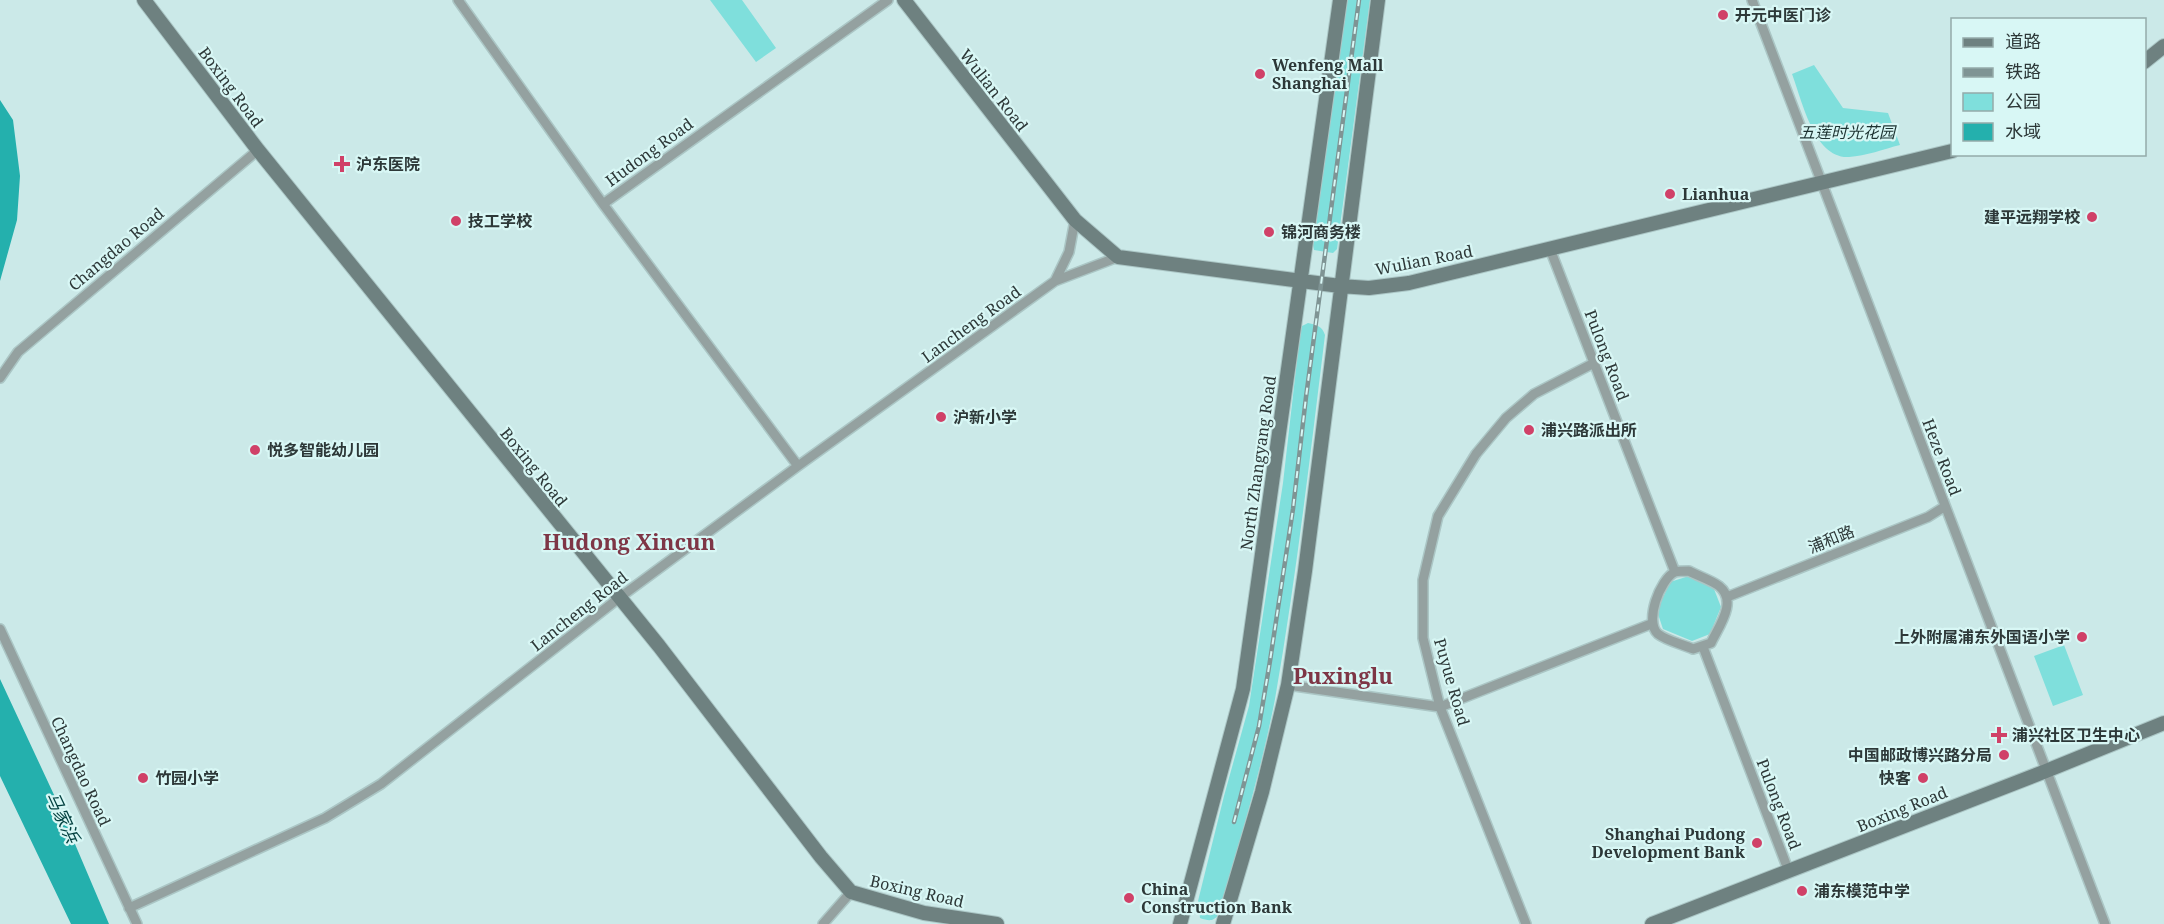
<svg xmlns="http://www.w3.org/2000/svg" width="2164" height="924" font-family="'Noto Serif','Noto Sans SC',serif">
<style>
.green{fill:#7fdfdc}
.water{fill:#24b0ad}
.lines{fill:none;stroke-linecap:round;stroke-linejoin:round}
.street-casing{stroke:#abc6c5;stroke-width:12}
.secondary-casing{stroke:#abc6c5;stroke-width:16}
.street{stroke:#94a1a0;stroke-width:9}
.secondary{stroke:#6e8180;stroke-width:14}
.rail-casing{stroke:#7f9494;stroke-width:4.5}
.rail{stroke:#d8f7f5;stroke-width:2;stroke-dasharray:7;stroke-linecap:butt}
.poi-dot{fill:#d04168;stroke:#d8f7f5;stroke-width:2}
.labels{text-anchor:middle;dominant-baseline:central;stroke-width:4.5;stroke-linejoin:round;paint-order:stroke}
.poi-label{font-size:16px;font-weight:bold;fill:#2d3838;stroke:#d8f7f5;text-anchor:start}
.street-label{font-size:16px;fill:#2d3838;stroke:#d8f7f5}
.park-label{font-size:16px;font-style:italic;fill:#1c3231;stroke:#d8f7f5}
.water-label{font-size:18px;font-style:italic;fill:#013f3e;stroke:#d8f7f5}
.district-label{font-size:22px;font-weight:bold;fill:#7e3646;stroke:#d8f7f5}
</style>
<rect width="100%" height="100%" fill="#cbe9e8"/>
<path class="green" d="M710,0H742L776,48L756,62Z
M1347,0H1370L1337,249L1333,253L1314,250L1313,245Z
M1814,65L1843,108L1888,113L1900,145C1884,149 1866,156 1849,157C1814,159 1802,100 1792,74Z
M1308,323C1317,325 1322,326 1325,335C1310,457 1296,579 1275,699C1261,772 1239,843 1219,914C1213,922 1209,921 1200,918L1198,901L1224,796L1249,706L1283,483L1300,334L1302,326Z
M1689,576L1714,589L1721,607L1710,634L1692,641L1663,629L1657,611L1670,582Z
M2064,645L2083,695L2053,706L2034,656Z"/>
<path class="water" d="M0,100L13,120L20,176L17,220L0,281Z
M0,679L55,797L109,924H71L0,776Z"/>
<g class="lines">
<g class="street-casing">
<path id="street" d="M458,0L603,204L798,466
M1752,0L2105,924
M603,204L888,0
M1550,249L1675,572
M1055,281L1069,252L1075,220
M0,378L18,352L258,150
M1689,571C1698,576 1711,580 1719,586C1738,601 1719,626 1711,643L1693,649C1682,644 1667,641 1658,634C1644,622 1660,579 1675,572C1678,571 1685,571 1689,571Z
M1727,597L1928,517L1944,507
M0,629L137,924
M1703,647L1789,872
M1288,685L1440,707L1651,624
M129,908L325,818L381,784L619,598L798,466L1055,281L1118,257
M823,924L851,892
M1526,924L1440,707L1423,638V580L1438,516L1476,454L1506,418L1534,394L1594,363"/>
</g>
<g class="secondary-casing">
<path id="secondary" d="M144,0L258,150L659,646L821,857L851,892L924,913L997,924
M904,0L1075,220L1118,257L1340,286L1369,288L1409,283L1952,151
M2144,62L2164,46
M1180,924L1243,689L1340,0
M1223,924L1262,792L1288,685L1305,571L1378,0
M1652,924L2046,771L2164,723"/>
</g>
<use href="#street" class="street"/>
<use href="#secondary" class="secondary"/>
<g class="rail-casing">
<path id="rail" d="M1234,822L1259,726L1270,661L1293,509L1306,397L1359,0"/>
</g>
<use href="#rail" class="rail"/>
</g>
<g class="poi-dot">
<circle cx="1723" cy="15" r="6"/>
<circle cx="1260" cy="74" r="6"/>
<path d="M339 155h6v6h6v6h-6v6h-6v-6h-6v-6h6z"/>
<circle cx="1670" cy="194" r="6"/>
<circle cx="2092" cy="217" r="6"/>
<circle cx="456" cy="221" r="6"/>
<circle cx="1269" cy="232" r="6"/>
<circle cx="941" cy="417" r="6"/>
<circle cx="1529" cy="430" r="6"/>
<circle cx="255" cy="450" r="6"/>
<circle cx="2082" cy="637" r="6"/>
<path d="M1996 726h6v6h6v6h-6v6h-6v-6h-6v-6h6z"/>
<circle cx="2004" cy="755" r="6"/>
<circle cx="143" cy="778" r="6"/>
<circle cx="1923" cy="778" r="6"/>
<circle cx="1757" cy="843" r="6"/>
<circle cx="1802" cy="891" r="6"/>
<circle cx="1129" cy="898" r="6"/>
</g>
<g class="labels">
<g class="poi-label">
<text x="1735" y="15">开元中医门诊</text>
<text x="1272" y="65">Wenfeng Mall<tspan x="1272" dy="18">Shanghai</tspan></text>
<text x="356" y="164">沪东医院</text>
<text x="1682" y="194">Lianhua</text>
<text x="2080" y="217" text-anchor="end">建平远翔学校</text>
<text x="468" y="221">技工学校</text>
<text x="1281" y="232">锦河商务楼</text>
<text x="953" y="417">沪新小学</text>
<text x="1541" y="430">浦兴路派出所</text>
<text x="267" y="450">悦多智能幼儿园</text>
<text x="2070" y="637" text-anchor="end">上外附属浦东外国语小学</text>
<text x="2012" y="735">浦兴社区卫生中心</text>
<text x="1992" y="755" text-anchor="end">中国邮政博兴路分局</text>
<text x="155" y="778">竹园小学</text>
<text x="1911" y="778" text-anchor="end">快客</text>
<text x="1745" y="834" text-anchor="end">Shanghai Pudong<tspan x="1745" dy="18">Development Bank</tspan></text>
<text x="1141" y="889">China<tspan x="1141" dy="18">Construction Bank</tspan></text>
<text x="1814" y="891">浦东模范中学</text>
</g>
<g class="street-label">
<text transform="translate(231 87) rotate(53)">Boxing Road</text>
<text transform="translate(994 90) rotate(52)">Wulian Road</text>
<text transform="translate(649 152) rotate(-36)">Hudong Road</text>
<text transform="translate(116 249) rotate(-40)">Changdao Road</text>
<text transform="translate(1424 260) rotate(-11)">Wulian Road</text>
<text transform="translate(971 324) rotate(-36)">Lancheng Road</text>
<text transform="translate(1607 355) rotate(69)">Pulong Road</text>
<text transform="translate(1942 457) rotate(69)">Heze Road</text>
<text transform="translate(1258 463) rotate(-82)">North Zhangyang Road</text>
<text transform="translate(534 467) rotate(51)">Boxing Road</text>
<text transform="translate(1831 539) rotate(-22)">浦和路</text>
<text transform="translate(579 611) rotate(-38)">Lancheng Road</text>
<text transform="translate(1452 682) rotate(74)">Puyue Road</text>
<text transform="translate(81 771) rotate(65)">Changdao Road</text>
<text transform="translate(1779 804) rotate(69)">Pulong Road</text>
<text transform="translate(1902 809) rotate(-22)">Boxing Road</text>
<text transform="translate(917 891) rotate(13)">Boxing Road</text>
</g>
<g class="park-label">
<text x="1847" y="132">五莲时光花园</text>
</g>
<g class="water-label">
<text transform="translate(63 817) rotate(65)">马家浜</text>
</g>
<g class="district-label">
<text x="629" y="541">Hudong Xincun</text>
<text x="1343" y="675">Puxinglu</text>
</g>
</g>
<rect x="1951" y="18" width="195" height="138" fill="#d8f7f5" stroke="#94aba9" stroke-width="1.5"/>
<rect x="1963" y="38" width="30" height="9" fill="#6e8180" stroke="#94aba9" stroke-width="1.5"/>
<text x="2005" y="48" font-size="18" fill="#2d3838">道路</text>
<rect x="1963" y="68" width="30" height="9" fill="#7f9494" stroke="#94aba9" stroke-width="1.5"/>
<text x="2005" y="78" font-size="18" fill="#2d3838">铁路</text>
<rect x="1963" y="93" width="30" height="18" fill="#7fdfdc" stroke="#94aba9" stroke-width="1.5"/>
<text x="2005" y="108" font-size="18" fill="#2d3838">公园</text>
<rect x="1963" y="123" width="30" height="18" fill="#24b0ad" stroke="#94aba9" stroke-width="1.5"/>
<text x="2005" y="138" font-size="18" fill="#2d3838">水域</text>
</svg>
